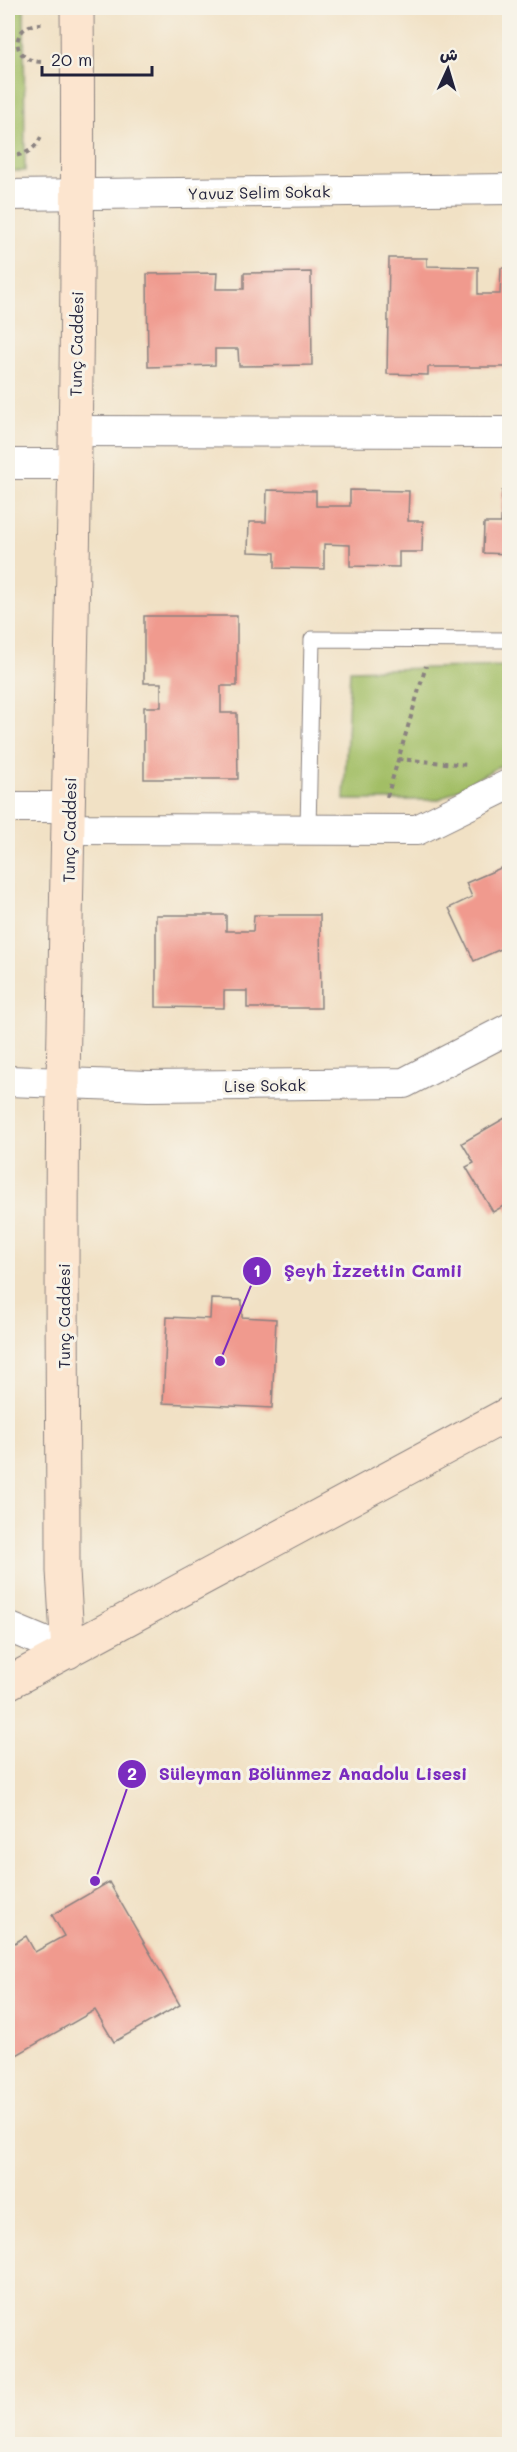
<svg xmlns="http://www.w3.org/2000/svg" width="517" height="2452" font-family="Mali,'Playpen Sans Arabic',sans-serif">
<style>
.green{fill:#a2be65;stroke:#627050;stroke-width:1.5}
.building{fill:#f09a8e}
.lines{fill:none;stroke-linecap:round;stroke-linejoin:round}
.lane-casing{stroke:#8a8280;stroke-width:17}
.street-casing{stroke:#8a8280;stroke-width:32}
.secondary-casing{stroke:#8a8280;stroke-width:35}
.path{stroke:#8a8280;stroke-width:4;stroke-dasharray:4.5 4.5;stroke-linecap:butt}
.lane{stroke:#fff;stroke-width:15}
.street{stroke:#fff;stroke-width:30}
.secondary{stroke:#fce5cf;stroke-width:33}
.labels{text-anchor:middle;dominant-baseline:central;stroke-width:6;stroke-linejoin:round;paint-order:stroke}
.street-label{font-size:16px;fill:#22223b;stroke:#f7f3e8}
.leader{fill:none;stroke:#7b2cbf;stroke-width:2}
.callout-dot{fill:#7b2cbf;stroke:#f7f3e8;stroke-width:2}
.mark-label{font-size:18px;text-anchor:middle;font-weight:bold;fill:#fff}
.callout-label{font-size:18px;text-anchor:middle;font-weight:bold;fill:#7b2cbf;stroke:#f7f3e8;stroke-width:6;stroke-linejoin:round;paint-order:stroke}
</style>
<rect width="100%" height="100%" fill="#f7f3e8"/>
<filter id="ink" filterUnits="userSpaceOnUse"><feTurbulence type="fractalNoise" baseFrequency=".0167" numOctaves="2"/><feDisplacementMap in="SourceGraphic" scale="12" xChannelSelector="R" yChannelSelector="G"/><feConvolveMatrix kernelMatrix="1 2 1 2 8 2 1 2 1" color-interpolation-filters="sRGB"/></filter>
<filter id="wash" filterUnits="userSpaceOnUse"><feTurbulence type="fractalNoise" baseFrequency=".008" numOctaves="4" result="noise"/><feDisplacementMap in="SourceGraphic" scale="24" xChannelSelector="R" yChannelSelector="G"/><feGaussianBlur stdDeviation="1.35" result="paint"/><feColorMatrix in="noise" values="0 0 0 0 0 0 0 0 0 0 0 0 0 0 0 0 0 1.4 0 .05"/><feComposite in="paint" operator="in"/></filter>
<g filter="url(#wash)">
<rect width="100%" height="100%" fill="#f1e1c5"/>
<path class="green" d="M8,8H24L25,171H8Z
M509,666V761L438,800H344L350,670Z"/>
<g id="blocks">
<path class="building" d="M389,258H427V266L478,267V294H500L501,268H510V367H428V375L387,374Z
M311,272L312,365L239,366L238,349H215V365L148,367L147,274L217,273L216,289H244V273Z
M8,341H10V380H8Z
M267,490L316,491V506H350V490L409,491L408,521H423L422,552H399V567L350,566V545L324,544V569L275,568V553L248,552L249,522H266Z
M502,491H510V554L483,553L484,523H501Z
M144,616H237V686H221V713H237L238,779H144V707H161V683H144Z
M510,864V945L474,961L449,908L472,897L466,883Z
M156,915H226V931H253L254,915H320L321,1008H247V991H224V1008L156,1007Z
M505,1118L510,1125V1213L505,1205L493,1212L466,1167L474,1163L462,1143Z
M211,1299L242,1300V1317L276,1319L272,1408L163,1403L167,1317L210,1319Z
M109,1882L180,2005L114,2042L95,2010L8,2060V1947L26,1936L35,1952L64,1936L52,1915Z"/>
</g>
</g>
<g filter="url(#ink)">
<use href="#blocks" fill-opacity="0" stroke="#8a8280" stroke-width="1.5"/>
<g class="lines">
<g class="lane-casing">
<path id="lane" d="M308,829L312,639L510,640"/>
</g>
<g class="street-casing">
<path id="street" d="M8,195L510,189
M75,431L510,432
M8,464H74
M8,807H69
M69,829L417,830L510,784
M8,1081L148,1086L404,1083L510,1028
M8,1627L68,1652"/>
</g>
<g class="secondary-casing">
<path id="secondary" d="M68,1652L63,1571C63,1391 60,1210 64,1029C70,689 80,348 77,8
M8,1683L510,1413"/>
</g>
<path class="path" d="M8,47H18
M41,62C8,60 11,23 42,24
M8,157C23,155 34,152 41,137
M398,759L469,765
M387,797L426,666"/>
<use href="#lane" class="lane"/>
<use href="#street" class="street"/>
<use href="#secondary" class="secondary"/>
</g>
</g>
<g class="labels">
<g class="street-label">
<text transform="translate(259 192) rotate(-1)">Yavuz Selim Sokak</text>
<text transform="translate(76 344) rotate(-89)">Tunç Caddesi</text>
<text transform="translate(69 830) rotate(-89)">Tunç Caddesi</text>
<text transform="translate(265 1085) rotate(-1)">Lise Sokak</text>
<text transform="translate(63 1316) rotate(-90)">Tunç Caddesi</text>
</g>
</g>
<path class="leader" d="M220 1361L257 1271M95 1881L132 1774"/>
<g class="callout-dot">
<circle cx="220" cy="1361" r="6"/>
<circle cx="95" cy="1881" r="6"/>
<circle cx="257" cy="1271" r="15"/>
<circle cx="132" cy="1774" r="15"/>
</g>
<g class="mark-label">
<text x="257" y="1277">1</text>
<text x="132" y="1780">2</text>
</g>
<g class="callout-label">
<text x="373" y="1277">Şeyh İzzettin Camii</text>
<text x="313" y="1780">Süleyman Bölünmez Anadolu Lisesi</text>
</g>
<rect width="517" height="2452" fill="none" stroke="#f7f3e8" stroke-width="30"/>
<g transform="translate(448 69) rotate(4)" stroke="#f7f3e8" stroke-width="4.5" paint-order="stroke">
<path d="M0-4.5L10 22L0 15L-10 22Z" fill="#22223b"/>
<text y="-9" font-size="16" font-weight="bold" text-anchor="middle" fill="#22223b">ش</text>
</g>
<path d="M42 66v9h110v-9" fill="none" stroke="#22223b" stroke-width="3"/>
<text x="51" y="66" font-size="18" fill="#22223b" stroke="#f7f3e8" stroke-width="4.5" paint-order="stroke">20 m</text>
</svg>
